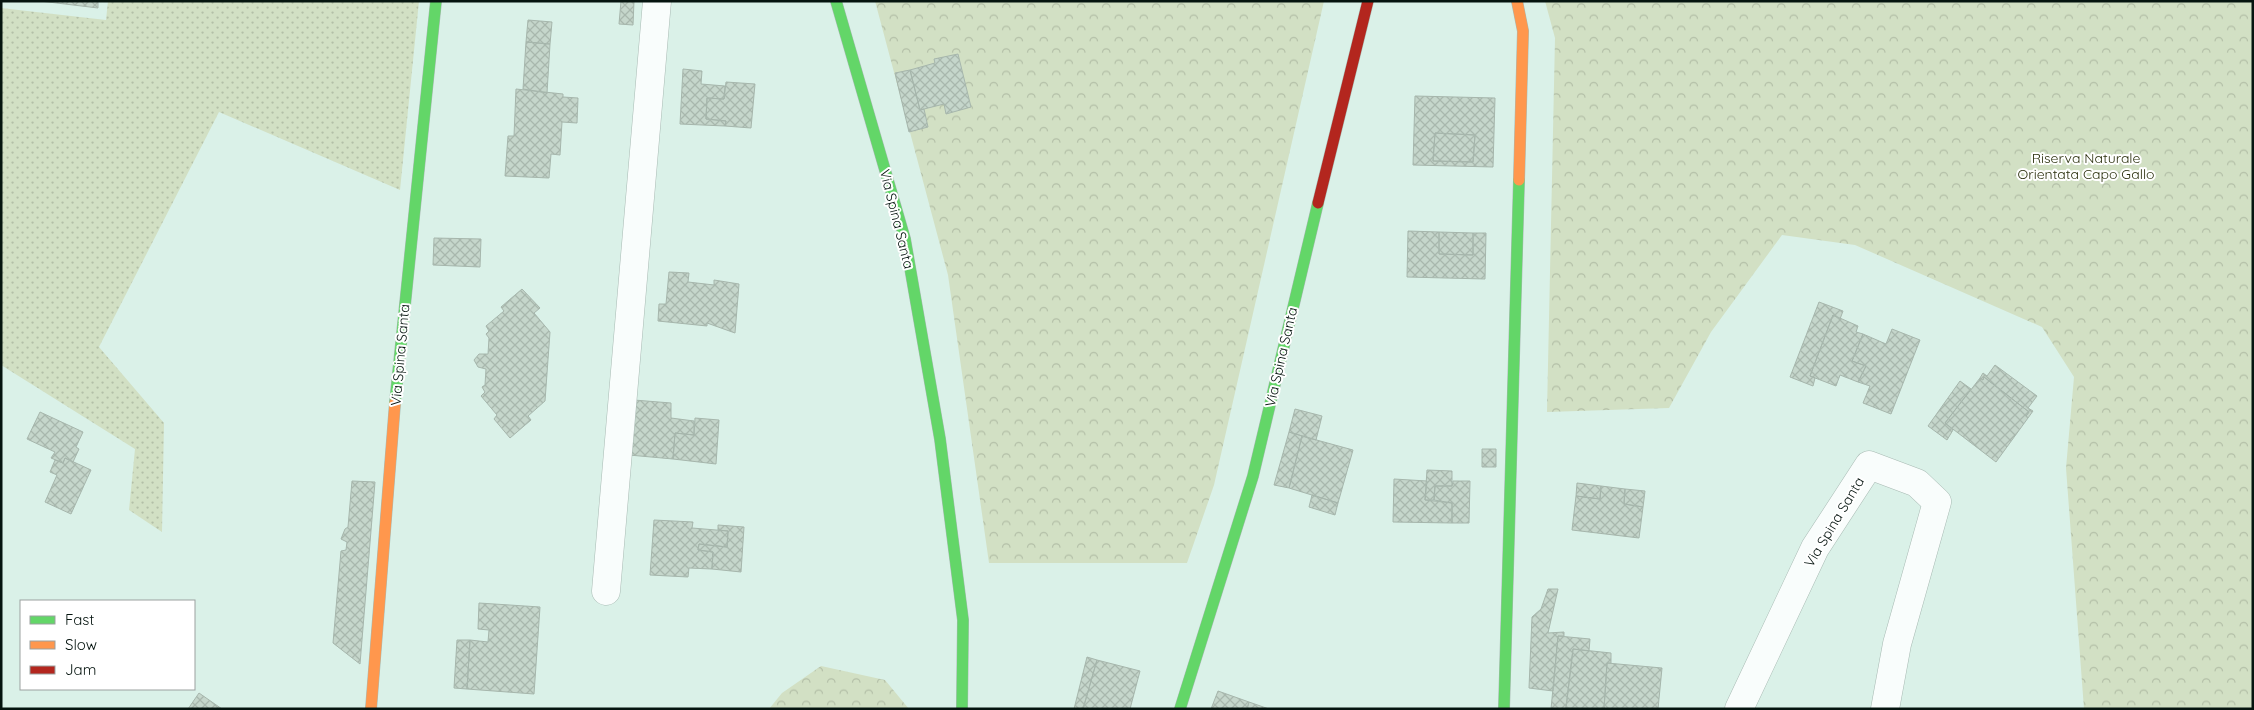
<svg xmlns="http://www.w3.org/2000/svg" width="2254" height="710" font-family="Quicksand,sans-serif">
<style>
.grass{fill:url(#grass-dots)}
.park{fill:url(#park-crowns)}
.building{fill:url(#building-cross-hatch);stroke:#a6b6ac;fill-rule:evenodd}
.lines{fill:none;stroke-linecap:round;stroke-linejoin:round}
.street-casing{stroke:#a8bab3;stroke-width:29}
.fast-casing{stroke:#a8bab3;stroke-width:12}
.slow-casing{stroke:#a8bab3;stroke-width:12}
.jam-casing{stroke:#a8bab3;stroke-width:12}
.street{stroke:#f9fdfc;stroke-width:28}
.fast{stroke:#63d668;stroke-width:11}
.slow{stroke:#ff974d;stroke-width:11}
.jam{stroke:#b3261e;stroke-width:11}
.labels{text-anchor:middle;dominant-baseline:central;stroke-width:4;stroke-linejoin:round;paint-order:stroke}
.park-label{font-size:14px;fill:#292e0b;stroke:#fff}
.street-label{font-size:14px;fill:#05140f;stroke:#fff}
</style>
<defs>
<pattern id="grass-dots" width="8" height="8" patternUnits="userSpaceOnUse" patternTransform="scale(1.25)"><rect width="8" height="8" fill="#d2e0c4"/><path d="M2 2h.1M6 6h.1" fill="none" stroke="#b3bfa7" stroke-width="1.8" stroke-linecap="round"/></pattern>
<pattern id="park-crowns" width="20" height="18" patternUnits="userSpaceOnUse" patternTransform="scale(1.25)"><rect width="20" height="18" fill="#d2e0c4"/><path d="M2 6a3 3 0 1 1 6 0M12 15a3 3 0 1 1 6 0" fill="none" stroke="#b3bfa7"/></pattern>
<pattern id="building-cross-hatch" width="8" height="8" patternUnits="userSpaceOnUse" patternTransform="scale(1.25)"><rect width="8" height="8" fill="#c5d6cb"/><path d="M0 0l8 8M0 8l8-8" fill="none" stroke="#a8b7ad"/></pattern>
</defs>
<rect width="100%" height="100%" fill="#daf1e8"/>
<path class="grass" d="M108,1H419L400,190L219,112L99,347L164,423L162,532L129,510L135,449L1,365V8L106,20Z"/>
<path class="park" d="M875,1H1324L1214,485L1187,563H989L948,275Z
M1545,1H2253V709H2084L2066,468L2074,377L2042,327L1855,245L1782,235L1711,332L1669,408L1547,412L1555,38Z
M821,666L885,680L909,709H769L782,693Z"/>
<path class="building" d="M40,1H98V8Z
M621,1H634L633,25L619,24Z
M528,20L552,22L550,44L526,42Z
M526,42L550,44L547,93L523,89Z
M958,54L971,107L946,114L944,104L920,110L910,70L935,63L934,59Z
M683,69L702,71L701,84L725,86L724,99L707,98L706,119L726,121L725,126L680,124Z
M910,70L920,110L924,109L928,127L909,132L895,73Z
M726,82L755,84L751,128L725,126L726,121L706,119L707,98L724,99Z
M516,89L563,94V97L578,98L577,123L562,122L560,155L551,154L549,178L505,176L508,136H514Z
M1415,96L1495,98L1493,167L1413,165ZM1435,133L1475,135L1473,162L1433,161Z
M1435,133L1475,135L1473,162L1433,161Z
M1408,231L1439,232V254L1473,255V233H1486L1485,279L1407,277Z
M1439,232L1473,233V255L1439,254Z
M434,238L481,239L480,267L433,265Z
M669,272L689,273L688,282L714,285V280L739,284L735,333L707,323V326L658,321L659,304H666Z
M522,289L540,308L534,313L550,332L545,401L528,416L531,420L510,438L494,419L497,415L481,396L485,392L482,387L485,385L486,369L478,367L474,360L479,354H488L489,338L486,334L489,331L486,326L504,311L501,307Z
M1819,302L1843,311L1840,319L1833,315L1810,376L1815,378L1813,386L1790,377Z
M1833,315L1858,326L1856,332L1863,334L1852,361L1866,366L1858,382L1840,375L1836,386L1810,376Z
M1892,329L1920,340L1891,414L1863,403L1870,386L1858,382L1866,366L1852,361L1863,334L1886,344Z
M1995,365L2037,396L2028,408L2033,411L2028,418L2026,416L2029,412L1984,377L1983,380L1980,378L1983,373L1987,376Z
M1984,377L2029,412L2026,416L2028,418L1996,462L1945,423L1980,378L1983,380Z
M1960,381L1971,389L1945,423L1953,430L1947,440L1928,426Z
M634,400L671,403V418L694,421V435L675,433L673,459L629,455Z
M1295,409L1322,416L1316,440L1289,432Z
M40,412L83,432L76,447L79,449L73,462L65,458L63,463L51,458L55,452L27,439Z
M695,418L719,420L716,464L673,459L675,433L694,435Z
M1289,432L1302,436L1289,488L1274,485Z
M1302,436L1353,450L1338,503L1289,488Z
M1482,449H1496V467H1482Z
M65,458L91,470L71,514L45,502L57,475L50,472L55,460L63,463Z
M1427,470L1452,471V486H1435L1434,500H1425Z
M1394,479L1427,481L1425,500L1452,503V523L1393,522Z
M352,481L375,482L360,664L333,643L341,551L346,550L347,542L341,539L345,529L348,527Z
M1453,481H1470L1469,523H1452V503L1434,500L1435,486H1452Z
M1577,483L1601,486L1600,499L1576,496Z
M1601,486L1625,489L1624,504L1643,507L1639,538L1572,530L1576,496L1600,499Z
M1625,489L1645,491L1643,507L1624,504Z
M1312,495L1338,503L1335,515L1309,507Z
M654,520L693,522L692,528L728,531L727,547L699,544L698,550L713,552L712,569L689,568L688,577L650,575Z
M718,525L744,527L741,572L712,569L713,552L698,550L699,544L727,547L728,531L718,530Z
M1548,589H1558L1548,633L1564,632V636H1558L1553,691L1529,688L1532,617L1541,609Z
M479,603L540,607L534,694L467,689L470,640L488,642L489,630L478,629Z
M1558,636L1590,639L1589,651L1573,649L1566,708L1574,709H1551Z
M457,640H470L467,689L454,688Z
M1573,649L1611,653V663H1607L1604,709L1566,708Z
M1087,657L1097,660L1083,709H1074Z
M1097,660L1140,671L1130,709H1083Z
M1607,663L1662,668L1658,709H1604Z
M1218,691L1249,702L1247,709H1211Z
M199,693L222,709H188Z
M1249,702L1269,709H1247Z"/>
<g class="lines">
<g class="street-casing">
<path id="street" d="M606,591L657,1
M1739,709L1815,548L1869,465L1917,483L1937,502L1897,644L1885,709"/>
</g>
<g class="fast-casing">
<path id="fast" d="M836,1L905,239L940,439L963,620L962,709
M395,403L436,1
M1180,709L1253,476L1318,203
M1504,709L1519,180"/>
</g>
<g class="slow-casing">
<path id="slow" d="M1517,1L1523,31L1519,180
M371,709L395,403"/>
</g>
<g class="jam-casing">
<path id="jam" d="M1318,203L1368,1"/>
</g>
<use href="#street" class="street"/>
<use href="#fast" class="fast"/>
<use href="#slow" class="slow"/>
<use href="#jam" class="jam"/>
</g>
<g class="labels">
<g class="park-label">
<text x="2086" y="158">Riserva Naturale<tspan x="2086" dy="16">Orientata Capo Gallo</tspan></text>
</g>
<g class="street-label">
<text transform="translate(897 219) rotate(76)">Via Spina Santa</text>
<text transform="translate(400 355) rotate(-85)">Via Spina Santa</text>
<text transform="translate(1281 357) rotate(-77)">Via Spina Santa</text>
<text transform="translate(1834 522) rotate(-59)">Via Spina Santa</text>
</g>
</g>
<rect width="2254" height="710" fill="none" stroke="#05140f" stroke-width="5"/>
<rect x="20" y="600" width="175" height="90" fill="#ffffff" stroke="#9ba19f"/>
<rect x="30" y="616" width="25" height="8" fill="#63d668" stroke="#9ba19f"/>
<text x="65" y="625" font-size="15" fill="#05140f">Fast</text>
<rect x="30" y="641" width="25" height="8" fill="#ff974d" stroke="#9ba19f"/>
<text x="65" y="650" font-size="15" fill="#05140f">Slow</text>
<rect x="30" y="666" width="25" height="8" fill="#b3261e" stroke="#9ba19f"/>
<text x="65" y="675" font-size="15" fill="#05140f">Jam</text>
</svg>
